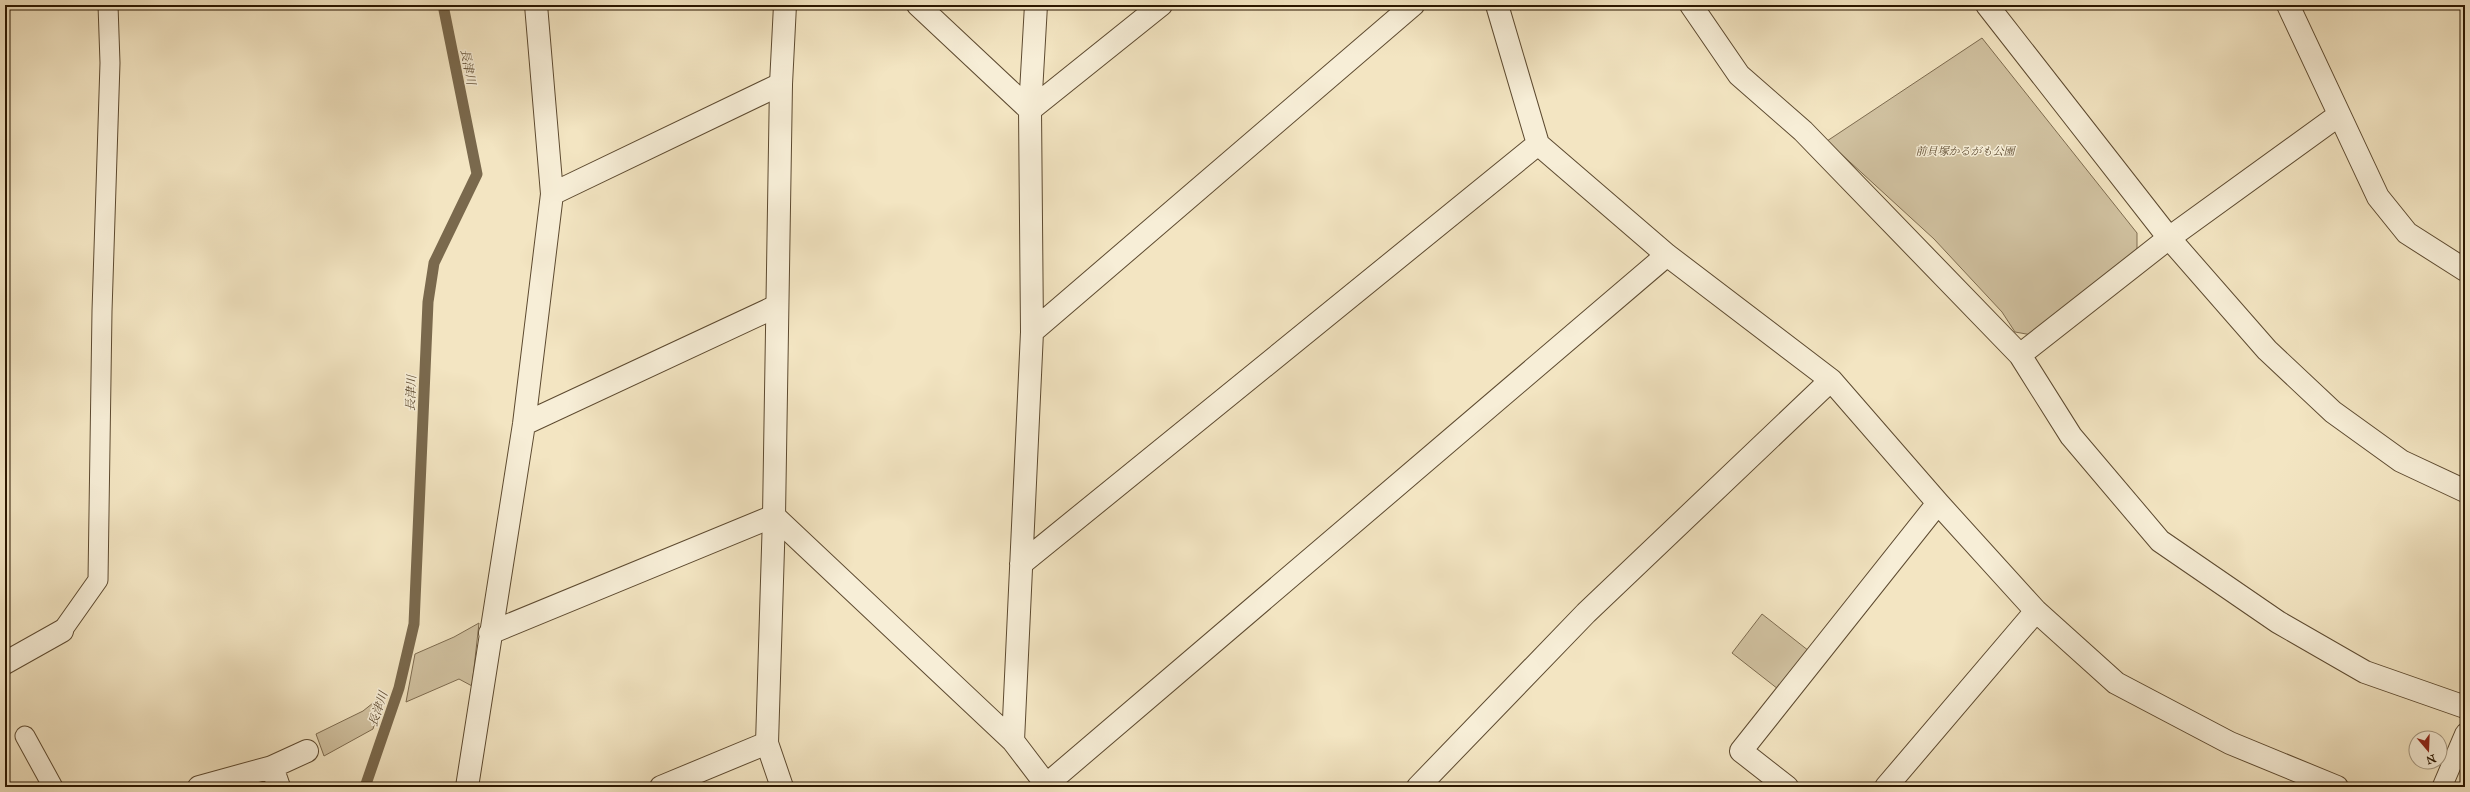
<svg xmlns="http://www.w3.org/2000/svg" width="2470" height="792" font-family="'IM FELL Great Primer','Noto Serif JP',serif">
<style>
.green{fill:#d1c2a1;stroke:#7e6c50}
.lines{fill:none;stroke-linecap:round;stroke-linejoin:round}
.stream{stroke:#7a694d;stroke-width:11}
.service-casing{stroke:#5d4a30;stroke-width:21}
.minor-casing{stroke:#5d4a30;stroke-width:24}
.tertiary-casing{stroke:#5d4a30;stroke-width:24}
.service{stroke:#f7eed7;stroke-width:19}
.minor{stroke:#f7eed7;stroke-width:22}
.tertiary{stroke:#f7eed7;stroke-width:22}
.labels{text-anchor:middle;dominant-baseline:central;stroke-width:3;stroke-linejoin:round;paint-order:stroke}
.park-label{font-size:11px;font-style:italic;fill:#5d4a30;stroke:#f7eed7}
.water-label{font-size:12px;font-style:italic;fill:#604d33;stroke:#f7eed7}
</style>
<rect width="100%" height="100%" fill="#f3e5c2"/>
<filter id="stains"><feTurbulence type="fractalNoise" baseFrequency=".005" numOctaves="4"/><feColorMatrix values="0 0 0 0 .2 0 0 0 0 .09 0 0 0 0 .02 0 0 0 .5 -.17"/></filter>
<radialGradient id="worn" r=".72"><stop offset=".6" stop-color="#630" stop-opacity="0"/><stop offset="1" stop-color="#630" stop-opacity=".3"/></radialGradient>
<path class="green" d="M1982,38L2137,233V252L2032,335L2015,332L2002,312L1934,239L1827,141Z
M1762,614L1809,651L1778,689L1732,653Z
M479,623L472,686L459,679L406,702L415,654L454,637Z
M383,695L373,729L324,756L316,734L363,711Z"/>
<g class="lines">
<path class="stream" d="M365,787L399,688L414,624L428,302L434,263L477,174L443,5"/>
<g class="service-casing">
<path id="service" d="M62,631L98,580L102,311L110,63L108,5
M25,736L53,787
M2442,787L2465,733"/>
</g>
<g class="minor-casing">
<path id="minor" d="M918,5L1030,110L1161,5
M1036,5L1030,110L1032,332L1013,741L1048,787
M1497,5L1538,144L1667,255L1831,380L1938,503L2036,611L2116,683L2230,743L2337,787
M1691,5L1739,75L1803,131L2020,355L2071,436L2160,541L2278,622L2365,672L2465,707
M2288,5L2378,197L2407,233L2465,270
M552,194L781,84
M1032,332L1413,5
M2020,355L2169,238L2339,115
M524,424L777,306
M1021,564L1538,144
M490,633L774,516L1013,741
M5,663L62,631
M272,767L279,787
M1046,785L1667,255
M199,787L272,767L307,751
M467,787L524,424L552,194L536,5
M661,787L767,743
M1418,787L1586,613L1831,380
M1787,787L1741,751L1938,503
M1886,787L2036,611"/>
</g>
<g class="tertiary-casing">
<path id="tertiary" d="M1987,5L2169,238L2267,350L2333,412L2401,461L2465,491
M782,787L767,743L774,516L781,84L785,5"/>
</g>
<use href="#service" class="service"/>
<use href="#minor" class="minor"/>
<use href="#tertiary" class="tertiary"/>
</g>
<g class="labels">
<g class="park-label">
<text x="1965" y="151">前貝塚かるがも公園</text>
</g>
<g class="water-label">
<text transform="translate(468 67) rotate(79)">長津川</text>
<text transform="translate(411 393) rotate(-88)">長津川</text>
<text transform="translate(378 709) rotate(-72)">長津川</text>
</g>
</g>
<rect width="2470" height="792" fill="none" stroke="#f3e5c2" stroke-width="20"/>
<rect x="6" y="6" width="2458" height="780" fill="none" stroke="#2b1700" stroke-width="2"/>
<rect x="10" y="10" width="2450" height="772" fill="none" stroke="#2b1700"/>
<g transform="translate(2428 750) rotate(161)"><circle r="19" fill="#f7eed7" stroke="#a59881"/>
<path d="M0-3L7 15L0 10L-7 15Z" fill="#8f2418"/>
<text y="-6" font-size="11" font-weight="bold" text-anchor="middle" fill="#2b1700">N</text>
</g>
<rect width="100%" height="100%" filter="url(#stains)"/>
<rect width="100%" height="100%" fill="url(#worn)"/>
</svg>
